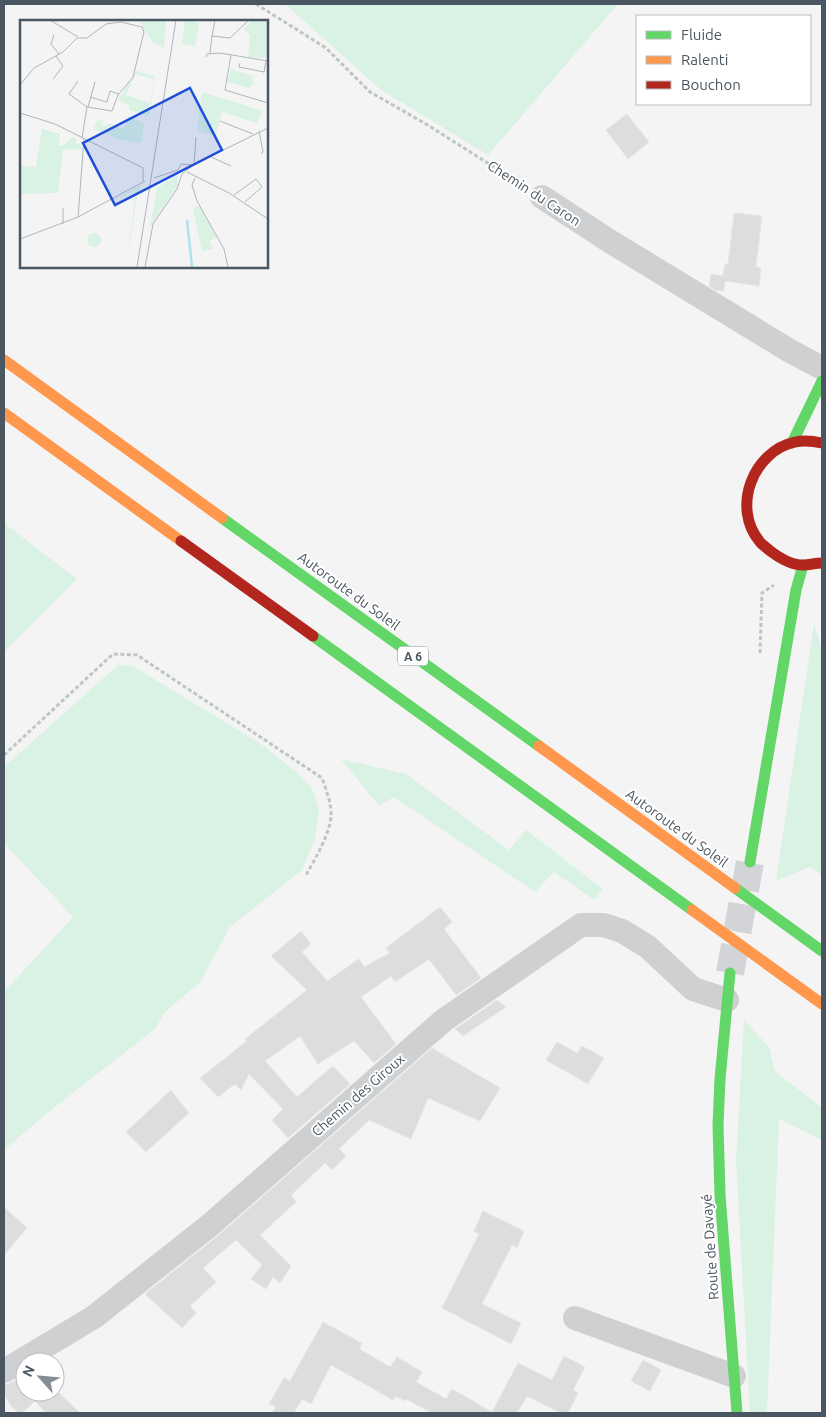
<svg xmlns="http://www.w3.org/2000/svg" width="826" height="1417" font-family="Ubuntu,sans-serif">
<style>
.green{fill:#d9f2e3}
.building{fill:#ddddde;stroke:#e5e6e7}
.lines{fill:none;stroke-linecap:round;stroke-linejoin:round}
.secondary-tunnel{stroke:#d2d4d7;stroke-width:28;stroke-dasharray:28 14;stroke-linecap:butt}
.path{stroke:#bcc7c4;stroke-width:3;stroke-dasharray:4 2.5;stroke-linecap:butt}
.street{stroke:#ced0d2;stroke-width:24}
.fast{stroke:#63d668;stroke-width:11}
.slow{stroke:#ff974d;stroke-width:11}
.jam{stroke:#b3261e;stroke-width:11}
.labels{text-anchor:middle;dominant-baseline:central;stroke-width:4;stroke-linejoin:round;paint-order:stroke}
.shield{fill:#fff;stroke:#808990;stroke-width:1}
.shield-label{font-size:12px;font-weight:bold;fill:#4a5661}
.street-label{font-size:14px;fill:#4a5661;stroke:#fff}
.inset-river{fill:none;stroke:#aee2f0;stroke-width:2.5}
.inset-road{fill:none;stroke:#b0b5b9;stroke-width:1}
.view{fill:#1d4ed8;fill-opacity:0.15;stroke:#1d4ed8;stroke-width:2.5}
.inset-edge{fill:none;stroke:#4a5661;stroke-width:2.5}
</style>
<rect width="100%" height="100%" fill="#f4f4f4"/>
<path class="green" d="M285,4H618L488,155L381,90Z
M4,523L77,579L4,652Z
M814,623L820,643L822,654V875L809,867L776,881Z
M118,665L133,666L264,746L297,773L312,788L319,810L315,839L302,870L230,927L200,982L165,1012L155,1029L47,1113L4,1150V992L73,917L4,843V767Z
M341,759L406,774L509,850L526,830L603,889L594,900L554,872L535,892L394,797L379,806Z
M744,1020L769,1047L775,1071L822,1108V1140L779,1119L767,1413H750L736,1160Z"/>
<path class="building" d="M627,114L649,142L628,159L606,130Z
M734,213L762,216L756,267L761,268L759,286L725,281L724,291H717L709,286L711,274L723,276L725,264H728Z
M440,907L452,922L444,929L481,978L456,995L429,959L395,982L391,976L361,997L396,1044L374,1063L354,1041L318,1064L300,1036L265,1061L297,1097L333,1066L350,1084L288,1138L272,1120L283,1109L249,1074L241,1090L235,1084L218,1097L200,1078L247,1041L245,1039L307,990L271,956L301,931L311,944L302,952L327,981L359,959L364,967L390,953L386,948Z
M497,1000L506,1007L463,1036L455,1029Z
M557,1042L577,1053L582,1046L604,1058L588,1084L546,1060Z
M432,1048L500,1088L480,1121L428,1098L411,1139L369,1120L339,1149L346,1156L332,1170L325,1163L291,1195L296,1202L260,1235L291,1266L280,1283L273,1277L266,1289L251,1279L262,1265L236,1240L203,1268L216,1282L190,1306L196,1313L182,1328L145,1294L219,1235Z
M171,1090L189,1113L146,1152L126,1132Z
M4,1207L27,1228L4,1255Z
M483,1211L524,1231L517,1248L512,1245L482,1304L521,1323L511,1344L442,1308L479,1234L474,1231Z
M323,1322L362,1343L359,1349L390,1367L397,1357L422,1372L416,1382L446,1399L452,1389L492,1412L518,1363L552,1380L564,1356L585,1367L573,1390L578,1393L568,1413H561L527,1396L517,1413H432L406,1399L405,1401L396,1396L393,1400L331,1365L311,1404L302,1399L294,1413H272L276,1407L269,1404L284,1378L290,1381Z
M643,1360L661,1370L650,1391L631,1381Z
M25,1374V1392H58L80,1413H46L35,1401L22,1413H19L11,1406L4,1394V1385L11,1383Z"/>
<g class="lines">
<path class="secondary-tunnel" d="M730,973L750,862"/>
<path class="path" d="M256,4L326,48L370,92L426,124L524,186
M821,177H822
M760,653L762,593L774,585
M4,755L113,654L137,655L322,778C326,789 332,805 331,817C329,836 315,859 306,875"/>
<path class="street" d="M542,197L611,242L790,351L822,368
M575,1318L734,1376
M4,1371L94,1317L210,1225L444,1020L581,925H604L622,931L648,947L693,989L727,1000"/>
<path class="fast" d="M792,443L822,381
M222,518L539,746
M313,636L692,910
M750,862L796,590L803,565
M735,888L822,951
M730,973L720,1079L718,1125L720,1195L737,1413"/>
<path class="slow" d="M4,360L222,518
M4,413L181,541
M539,746L735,888
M692,910L822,1004"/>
<path class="jam" d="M822,443C813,441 804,440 795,442C753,451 731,508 760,542C762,545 766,547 769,550C778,557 790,565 803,565C809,565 816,563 822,563
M181,541L313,636"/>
</g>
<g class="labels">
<rect class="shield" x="398" y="646.5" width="30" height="19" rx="4"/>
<g class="shield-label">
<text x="413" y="656">A 6</text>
</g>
<g class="street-label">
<text transform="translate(534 193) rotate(33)">Chemin du Caron</text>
<text transform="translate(349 591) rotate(36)">Autoroute du Soleil</text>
<text transform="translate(677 828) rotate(36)">Autoroute du Soleil</text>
<text transform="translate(358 1095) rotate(-41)">Chemin des Giroux</text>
<text transform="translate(710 1247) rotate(-94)">Route de Davayé</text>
</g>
</g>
<g transform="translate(20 20)">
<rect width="248" height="248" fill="#f4f4f4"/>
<path d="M118,0H146L144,28L134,24ZM165,0L179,3L175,26L162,24ZM232,0H247V38L228,37L230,15L224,9ZM211,49L233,56L232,61L238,64L233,63L229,68L207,62ZM116,51L135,56L129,96L109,90V85L98,80ZM116,54L134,59L130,83L106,75ZM182,72L243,91L237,103L202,92L196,116L177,111ZM108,96L124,103L121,123L98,119L74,109L77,100L83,101L82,105L86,106L88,103L104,109ZM22,109L40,114L39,125L43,126L52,117L56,119V123L62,125L61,130L43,129L38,173L0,174V146L16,147ZM157,155L158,165L130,207L137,168ZM122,164L117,176L106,247L116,170L88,183ZM179,186L197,218L190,220L193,229L182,231L173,188ZM67 220a7 7 0 1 1 14 0a7 7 0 1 1-14 0Z" fill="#d9f2e3" fill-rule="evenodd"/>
<path class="inset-river" d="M167,200L172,247"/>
<path class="inset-road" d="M30,0L58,17M34,15L31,24L39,34M192,16L195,0M190,33L192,16L210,18L229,0M211,35L205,70L248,83M186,37L187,34L200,33L248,41M220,43L219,47L244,52L246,41M33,59L43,46L36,36M58,61L49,74L67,87M0,65L14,48L43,32L57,18H67L86,4L101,2L122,7L124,12L113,57L98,75L92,91L67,87L62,118M70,77L87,82L90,71L99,74M68,87L75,62M0,93L35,104L123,148V161M200,101L233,114M239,111L243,132L241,134M191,137L211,146M174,145L176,117M158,150L161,144L173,145M167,152L209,173L248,199M162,154L173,145L248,108M134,158L158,150M175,158L172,165L177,181L204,229L208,247M214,175L236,159L242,167L225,182M43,188V204M58,197L64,119M0,219L58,197L125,161M117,247L156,0M125,247L133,204L157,169L162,154"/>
<path class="view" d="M170,68L202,130L95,185L63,123Z"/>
<rect width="248" height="248" class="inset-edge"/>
</g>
<rect width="826" height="1417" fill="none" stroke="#4a5661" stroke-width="10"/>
<rect x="636" y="15" width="175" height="90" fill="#ffffff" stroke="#b7bbc0"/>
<rect x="646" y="31" width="25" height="8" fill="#63d668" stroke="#b7bbc0"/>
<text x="681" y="40" font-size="15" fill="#4a5661">Fluide</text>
<rect x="646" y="56" width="25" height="8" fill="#ff974d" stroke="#b7bbc0"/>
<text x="681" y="65" font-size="15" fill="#4a5661">Ralenti</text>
<rect x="646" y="81" width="25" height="8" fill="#b3261e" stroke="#b7bbc0"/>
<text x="681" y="90" font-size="15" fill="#4a5661">Bouchon</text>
<g transform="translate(40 1377) rotate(297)"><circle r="24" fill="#ffffff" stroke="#b7bbc0"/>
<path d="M0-4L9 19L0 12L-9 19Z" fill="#868d94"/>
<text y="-8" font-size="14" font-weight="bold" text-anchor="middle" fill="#4a5661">N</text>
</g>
</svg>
